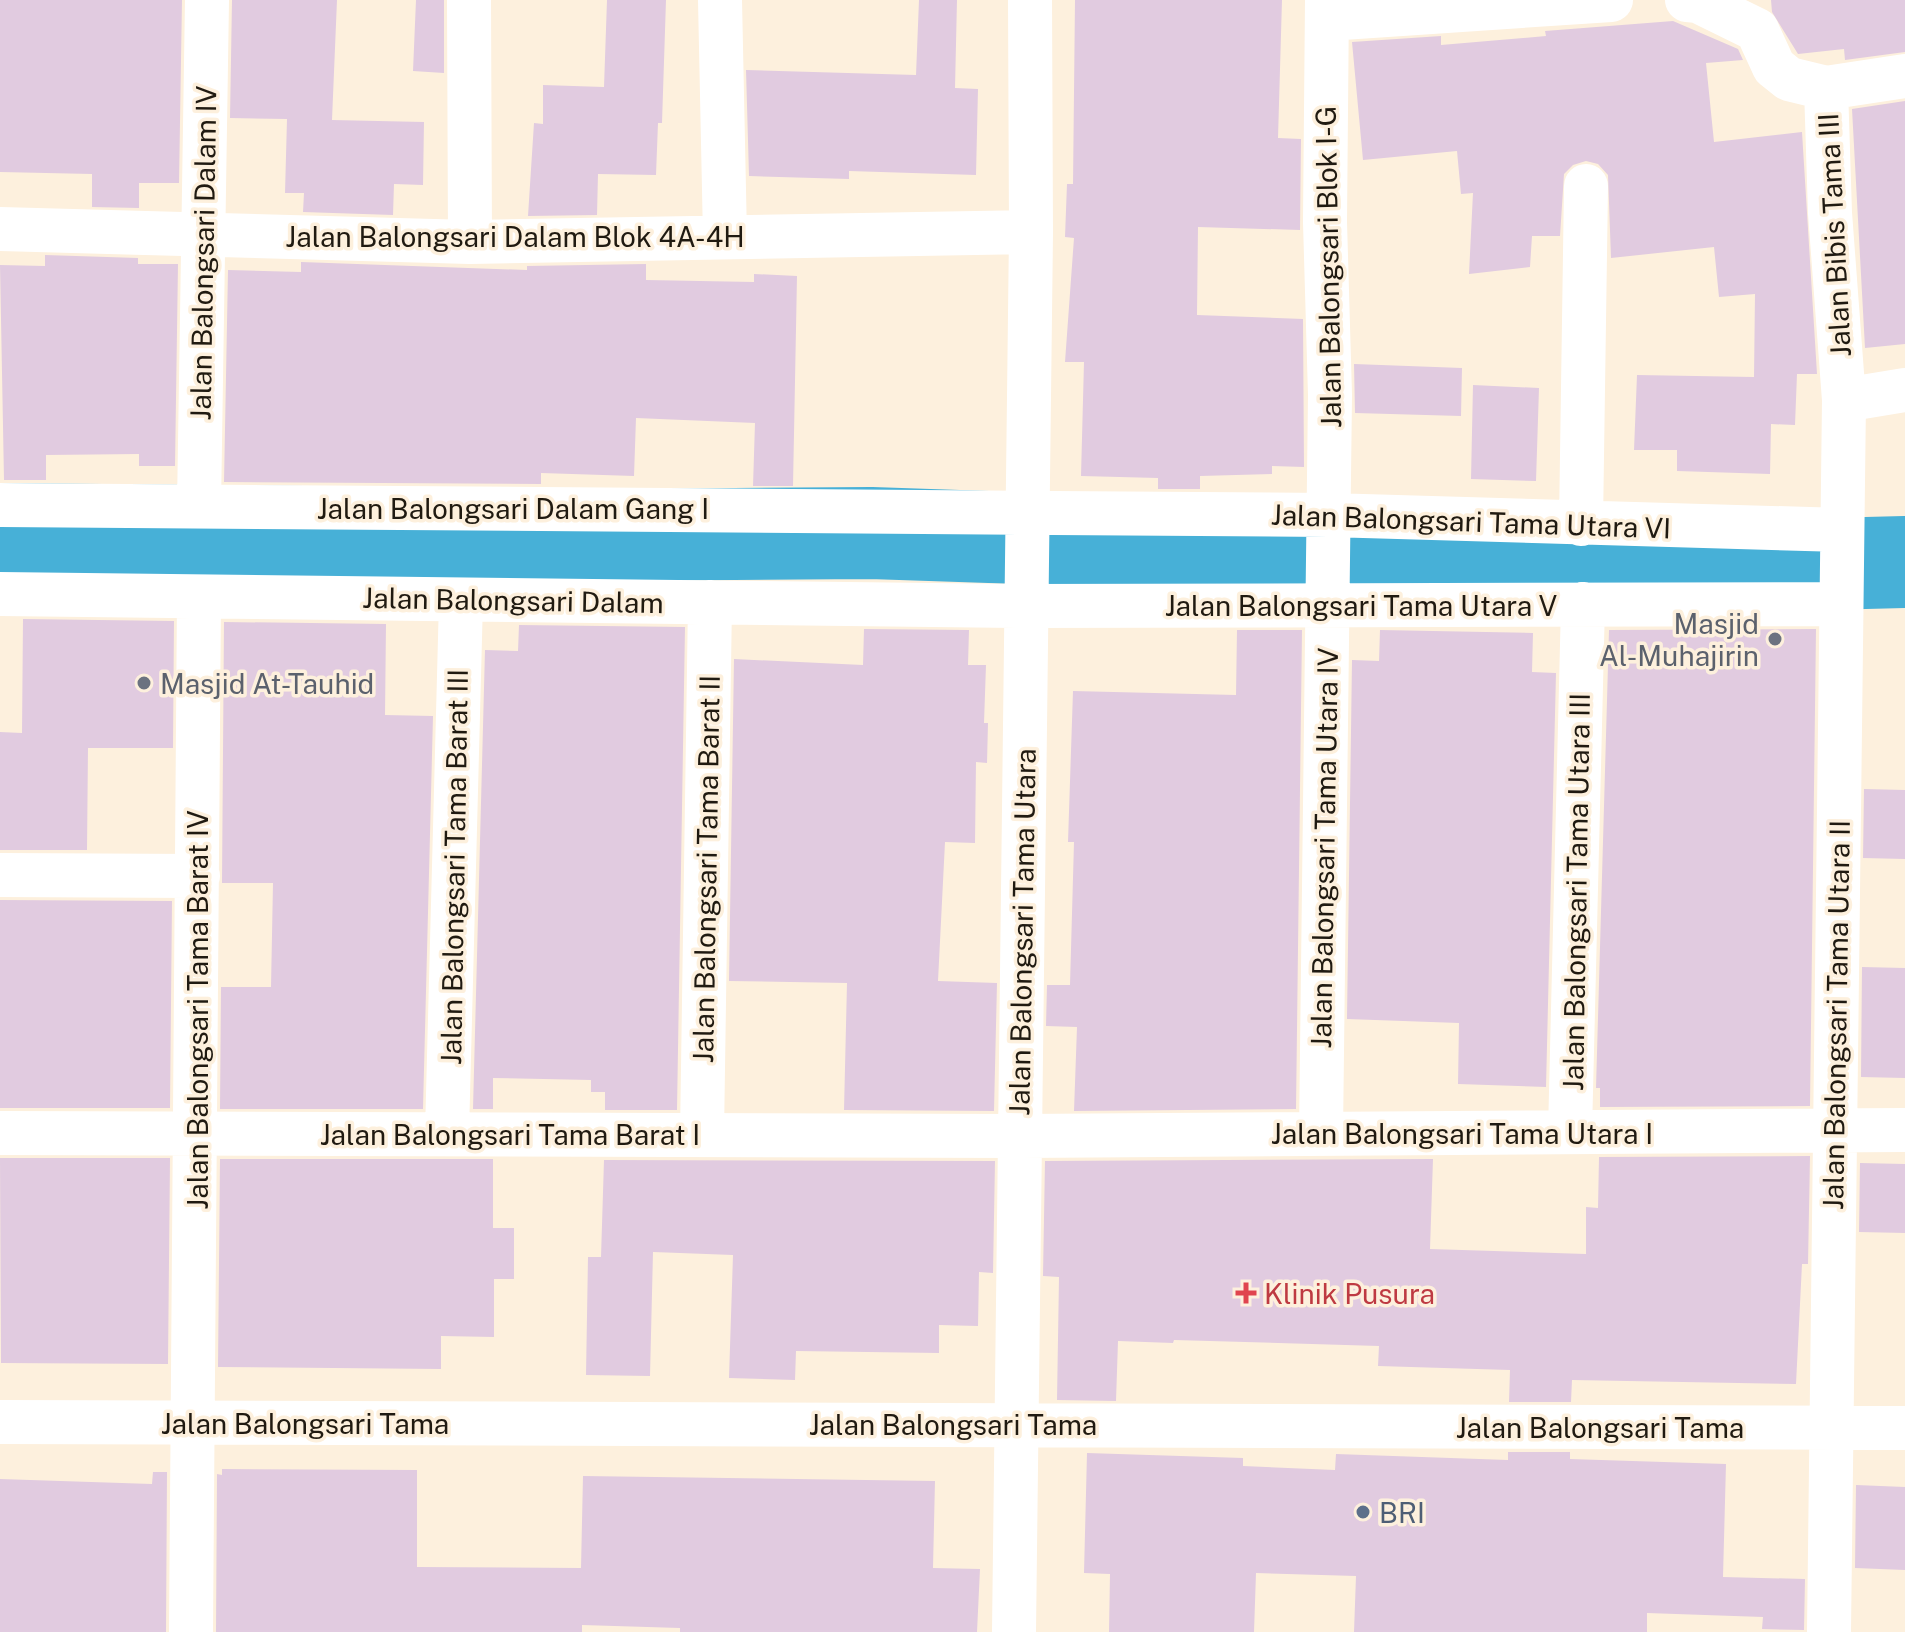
<svg xmlns="http://www.w3.org/2000/svg" width="1905" height="1632" font-family="'Public Sans',sans-serif">
<style>
.lines{fill:none;stroke-linecap:round;stroke-linejoin:round}
.river{stroke:#47b0d7;stroke-width:92}
.building{fill:#e1cbe0}
.minor{stroke:#fff;stroke-width:44}
.worship-dot{fill:#6b7280;stroke:#fdf0dd;stroke-width:3}
.health-dot{fill:#e0444e;stroke:#fdf0dd;stroke-width:3}
.service-dot{fill:#5c6f8a;stroke:#fdf0dd;stroke-width:3}
.labels{text-anchor:middle;dominant-baseline:central;stroke-width:7;stroke-linejoin:round;paint-order:stroke}
.street-label{font-size:28px;fill:#201a11;stroke:#fdf0dd}
.worship-label{font-size:28px;fill:#5b616d;stroke:#fdf0dd;text-anchor:end}
.health-label{font-size:28px;fill:#be3a42;stroke:#fdf0dd;text-anchor:start}
.service-label{font-size:28px;fill:#4e5e75;stroke:#fdf0dd;text-anchor:start}
</style>
<rect width="100%" height="100%" fill="#fdf0dd"/>
<g class="lines">
<path class="river" d="M0,529L611,535L871,533L1076,540L1302,558L1343,553L1747,566L1905,562"/>
</g>
<path class="building" d="M0,0H182L179,183H139V208L92,207V174L0,172Z
M232,0H337L332,120L424,122L423,185L394,184L393,215L303,212L304,193H285L287,119L230,118Z
M416,0H444V73L413,71Z
M607,0H666L662,123H658L656,175L598,174L597,215L528,216L534,123L543,124V85L604,87Z
M919,0H957L955,88L978,89L976,175L849,171V179L749,176L746,70L916,75Z
M1075,0H1282L1278,138L1301,139L1300,230L1198,227L1197,315L1303,319L1304,467L1272,466V474L1200,476V489H1158V478L1081,476L1084,362H1065L1074,238L1065,237L1067,184H1073Z
M1771,0H1905V52L1845,60L1844,49L1798,54L1772,12Z
M1673,21L1738,49L1743,60L1706,63L1714,142L1802,132L1817,374H1797L1795,425L1771,424L1770,474L1677,471V450H1634L1637,375L1754,377L1755,294L1719,297L1714,247L1611,258L1608,175L1598,164L1586,161L1573,165L1564,174L1560,236H1532L1530,267L1469,274L1473,193L1461,194L1457,151L1363,160L1352,42L1441,36V45L1546,36L1545,31Z
M1905,101V344L1865,348L1852,109Z
M45,255L138,258V264H178L175,466H139V454L46,455V480H4L0,265L45,266Z
M301,262L527,270V266L646,264V280L754,282V274L797,276L793,486H753L755,423L636,418L634,476L541,473V484L224,482L228,270L301,272Z
M1354,364L1462,368L1461,416L1355,413Z
M1473,385L1539,388L1536,481L1471,479Z
M23,619L174,621L173,748H88L87,850H0V732L22,733Z
M224,622L386,624L385,715L433,716L423,1109H220L221,987H271L273,883H222Z
M519,625L685,627L677,1110H605V1092H591V1080L493,1078V1109H473L485,650L518,651Z
M864,629L969,630L968,665H986L984,723H988L987,763L976,762L975,843L945,842L938,981L997,983L994,1111L844,1110L847,983L729,981L734,659L863,665Z
M1816,629L1810,1106L1600,1107V1088H1596L1609,630Z
M1237,630H1302L1296,1109L1074,1111L1077,1027L1046,1026L1047,985H1070L1074,842H1068L1073,691L1236,695Z
M1380,630L1533,633L1532,672L1556,673L1546,1087L1458,1084L1459,1023L1347,1019L1352,660L1379,661Z
M1864,789L1905,790V859L1863,858Z
M0,900L172,901L170,1108H0Z
M1862,967L1905,968V1078L1861,1077Z
M1810,1156L1808,1264H1802L1796,1384L1572,1380L1571,1402H1509L1510,1370L1378,1366L1379,1346L1174,1340L1173,1343L1118,1341L1116,1401L1057,1400L1059,1277L1043,1276L1045,1161L1433,1159L1430,1249L1586,1254V1207L1598,1208L1599,1157Z
M0,1158H170L168,1364L1,1363Z
M220,1159H493V1228H514V1279H494V1337L441,1336V1369L218,1367Z
M604,1160L995,1161L993,1273L979,1272L978,1326L939,1325V1353L796,1351L795,1380L729,1378L733,1255L653,1252L650,1376L586,1375L588,1257H601Z
M1860,1163L1905,1164V1233L1859,1232Z
M1508,1452H1570V1459L1726,1464L1723,1577L1805,1579L1804,1630L1762,1629L1763,1617L1647,1613V1632H1354L1356,1576L1256,1573L1254,1632H1109L1110,1574L1084,1573L1087,1453L1243,1458V1466L1335,1470L1336,1454L1508,1460Z
M222,1469L417,1470V1567L581,1568L583,1476L935,1481L933,1568L980,1569L977,1632H680V1628L582,1625V1632H216L217,1474L222,1475Z
M153,1472H167L166,1632H0V1479L152,1484Z
M1856,1485L1905,1487V1570L1855,1568Z"/>
<g class="lines">
<path class="minor" d="M469,0L470,242
M720,0L725,237
M1687,0L1698,1L1757,30L1774,67L1789,79L1826,88L1905,76
M1327,19L1611,0
M1826,88L1830,213L1844,400L1829,1632
M0,229L470,242L1031,232
M1844,400L1905,390
M0,505L1329,515L1842,530
M199,506L207,0
M1581,524L1586,186
M0,594L1025,606L1840,604
M0,875L198,876
M1570,1132L1583,604
M0,1133L1020,1136L1905,1130
M447,1133L461,600
M1321,1134L1330,395L1325,222L1327,0
M702,1135L710,602
M0,1422L1905,1428
M191,1632L199,597
M1014,1632L1031,232L1030,0"/>
</g>
<g class="worship-dot">
<circle cx="1775" cy="639" r="8"/>
<circle cx="144" cy="683" r="8"/>
</g>
<path class="health-dot" d="M1242 1281h8v8h8v8h-8v8h-8v-8h-8v-8h8z"/>
<circle class="service-dot" cx="1363" cy="1512" r="8"/>
<g class="labels">
<g class="street-label">
<text transform="translate(1834 235) rotate(-93)">Jalan Bibis Tama III</text>
<text x="515" y="236">Jalan Balongsari Dalam Blok 4A-4H</text>
<text transform="translate(203 253) rotate(-89)">Jalan Balongsari Dalam IV</text>
<text transform="translate(1328 267) rotate(-91)">Jalan Balongsari Blok I-G</text>
<text x="513" y="508">Jalan Balongsari Dalam Gang I</text>
<text transform="translate(1471 521) rotate(2)">Jalan Balongsari Tama Utara VI</text>
<text transform="translate(513 600) rotate(1)">Jalan Balongsari Dalam</text>
<text x="1361" y="605">Jalan Balongsari Tama Utara V</text>
<text transform="translate(1324 848) rotate(-89)">Jalan Balongsari Tama Utara IV</text>
<text transform="translate(454 867) rotate(-89)">Jalan Balongsari Tama Barat III</text>
<text transform="translate(706 869) rotate(-89)">Jalan Balongsari Tama Barat II</text>
<text transform="translate(1576 892) rotate(-89)">Jalan Balongsari Tama Utara III</text>
<text transform="translate(1022 932) rotate(-89)">Jalan Balongsari Tama Utara</text>
<text transform="translate(197 1010) rotate(-90)">Jalan Balongsari Tama Barat IV</text>
<text transform="translate(1836 1015) rotate(-89)">Jalan Balongsari Tama Utara II</text>
<text x="1462" y="1133">Jalan Balongsari Tama Utara I</text>
<text x="510" y="1134">Jalan Balongsari Tama Barat I</text>
<text x="305" y="1423">Jalan Balongsari Tama</text>
<text x="953" y="1424">Jalan Balongsari Tama</text>
<text x="1600" y="1427">Jalan Balongsari Tama</text>
</g>
<g class="worship-label">
<text x="1759" y="623">Masjid<tspan x="1759" dy="32">Al-Muhajirin</tspan></text>
<text x="160" y="683" text-anchor="start">Masjid At-Tauhid</text>
</g>
<g class="health-label">
<text x="1264" y="1293">Klinik Pusura</text>
</g>
<g class="service-label">
<text x="1379" y="1512">BRI</text>
</g>
</g>
</svg>
